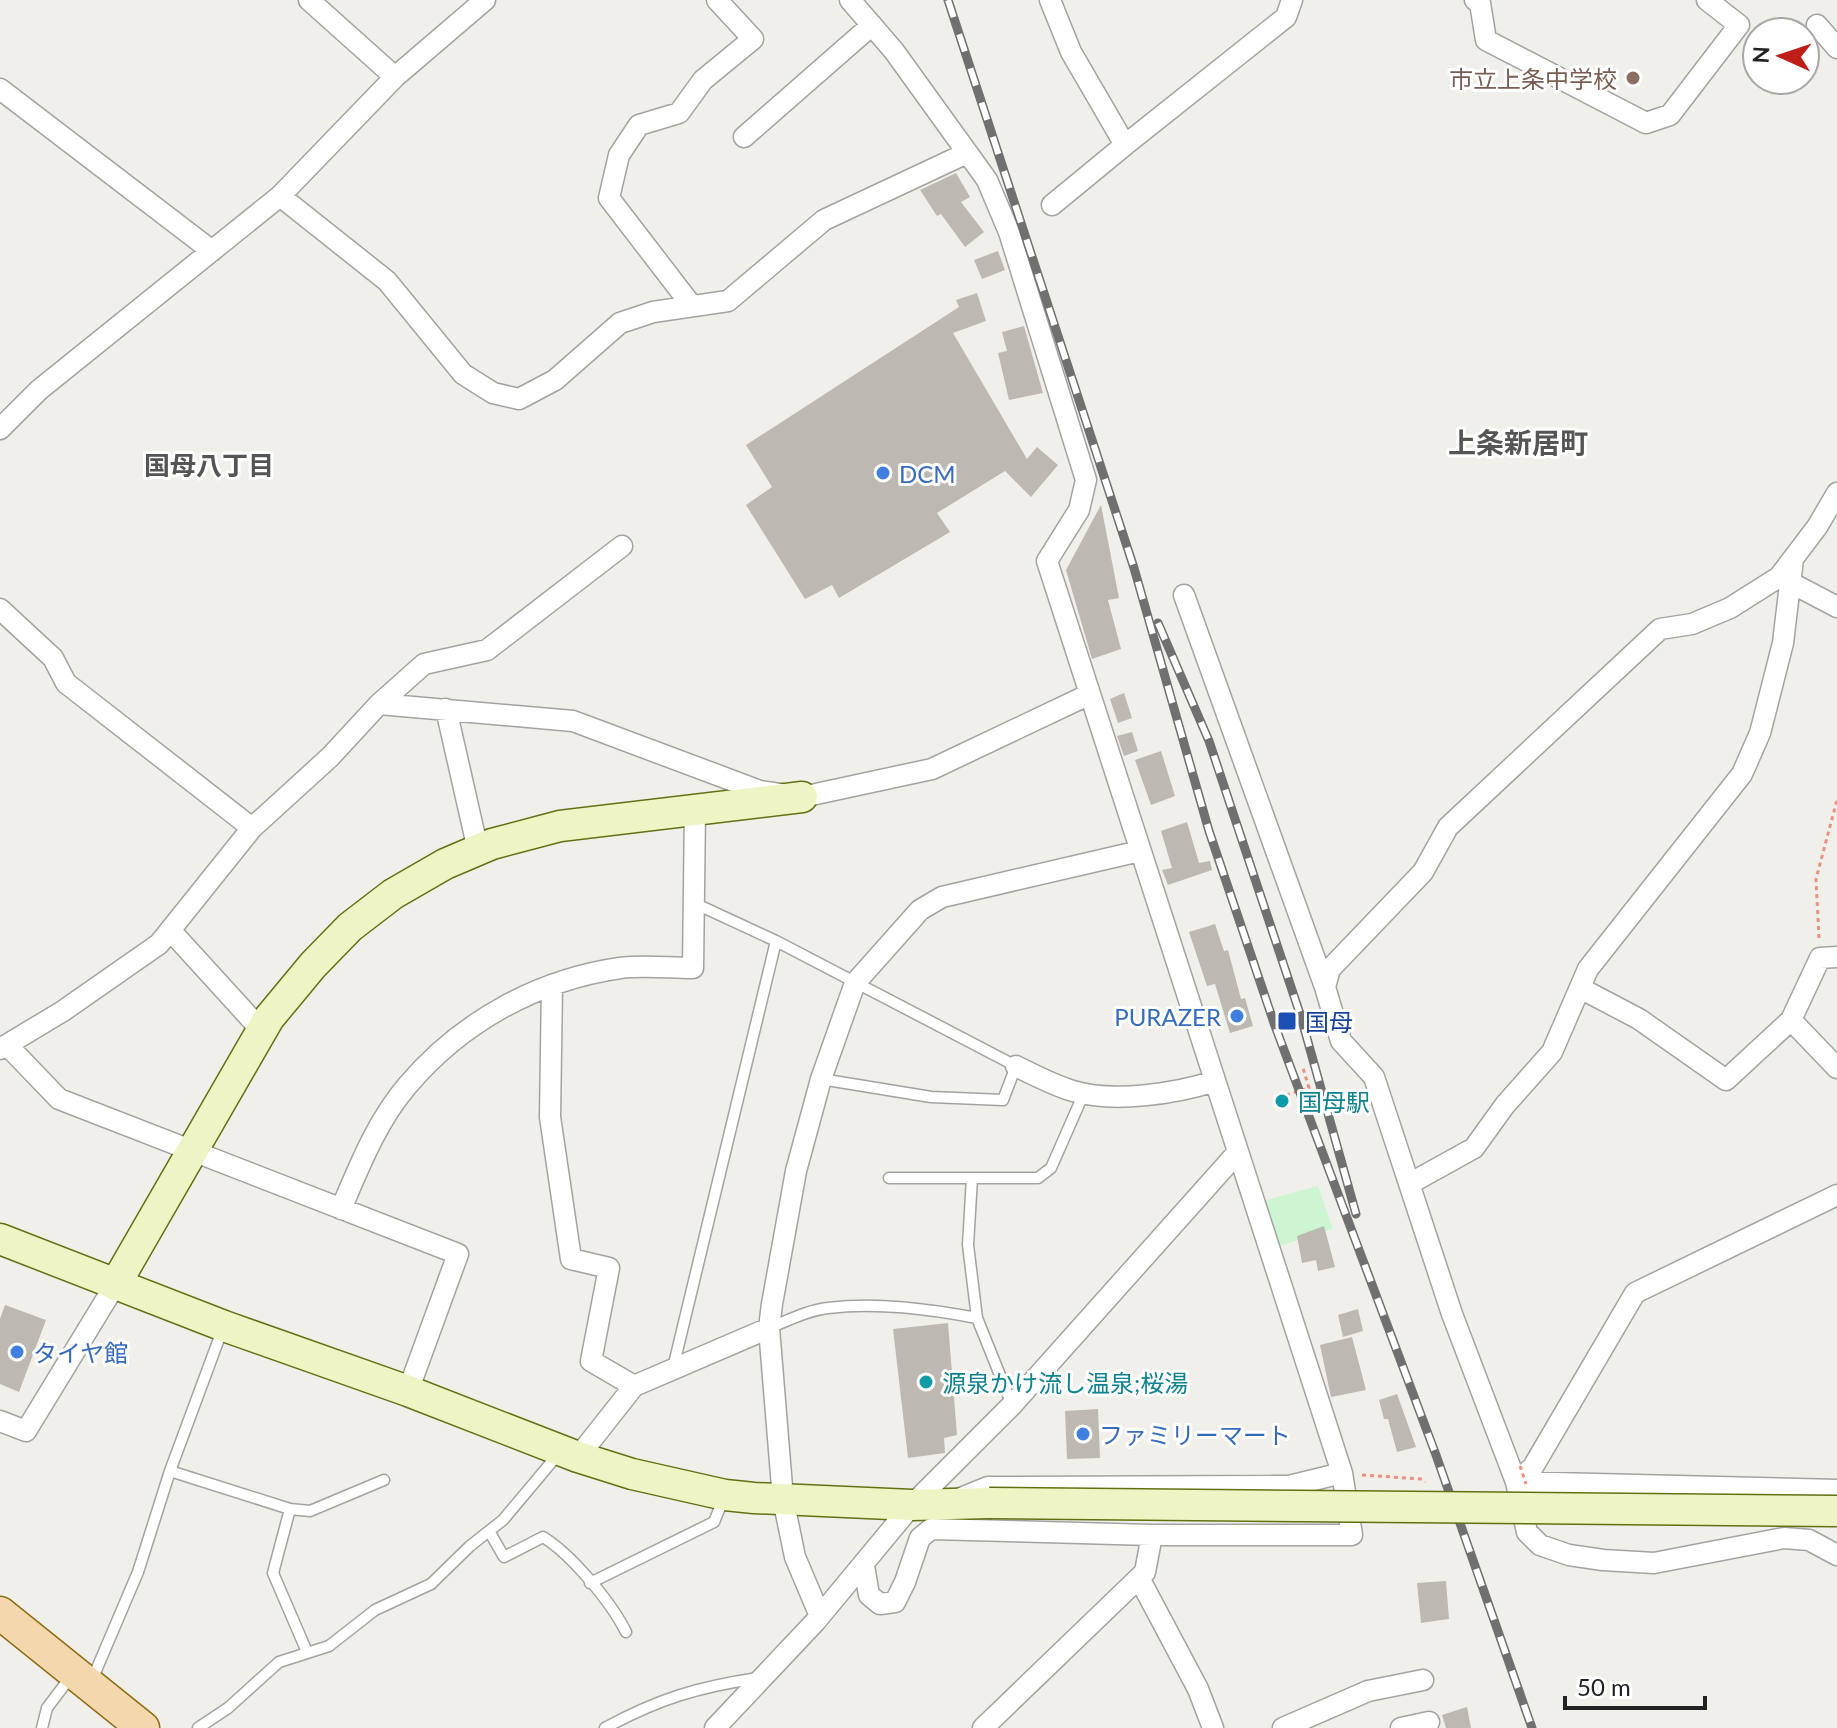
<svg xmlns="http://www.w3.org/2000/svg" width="1837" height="1728" font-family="Lato,'Noto Sans JP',sans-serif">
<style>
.park{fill:#cdf5d2}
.building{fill:#beb8b3}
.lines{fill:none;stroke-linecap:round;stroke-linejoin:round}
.lane-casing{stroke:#a3a3a3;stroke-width:13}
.street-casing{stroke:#a3a3a3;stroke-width:23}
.secondary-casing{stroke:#627012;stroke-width:33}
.primary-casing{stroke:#8f6b11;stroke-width:35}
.path{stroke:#ec9080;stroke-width:3;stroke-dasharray:4 4;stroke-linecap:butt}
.lane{stroke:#fff;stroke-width:10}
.street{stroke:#fff;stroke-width:20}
.secondary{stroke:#eff4c5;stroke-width:30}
.primary{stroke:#f3d8ad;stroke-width:32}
.rail-casing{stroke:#707070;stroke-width:9}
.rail{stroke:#fff;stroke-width:6;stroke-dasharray:18;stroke-linecap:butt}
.secondary-bridge-casing{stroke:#627012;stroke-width:33;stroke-linecap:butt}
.path-bridge{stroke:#ec9080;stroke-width:3;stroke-dasharray:4 4;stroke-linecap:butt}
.secondary-bridge{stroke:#eff4c5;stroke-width:30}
.education-dot{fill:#8d6e63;stroke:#fff;stroke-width:3}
.shop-dot{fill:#3f7fe0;stroke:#fff;stroke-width:3}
.transit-dot{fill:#1a4fb4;stroke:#fff;stroke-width:3}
.culture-dot{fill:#0f9aa8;stroke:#fff;stroke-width:3}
.labels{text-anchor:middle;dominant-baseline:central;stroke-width:6;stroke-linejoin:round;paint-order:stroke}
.education-label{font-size:24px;fill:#785e54;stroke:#fff;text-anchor:end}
.shop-label{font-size:24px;fill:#366cbe;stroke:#fff;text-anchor:start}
.transit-label{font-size:24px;fill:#164399;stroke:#fff;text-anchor:start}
.culture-label{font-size:24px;fill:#0d838f;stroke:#fff;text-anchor:start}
.neighbourhood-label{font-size:26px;font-weight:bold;fill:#555;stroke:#fff}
.quarter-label{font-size:28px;font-weight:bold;fill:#555;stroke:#fff}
</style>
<rect width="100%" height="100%" fill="#f1efea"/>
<path class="park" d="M1318,1186L1333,1229L1279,1246L1263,1201Z"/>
<path class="building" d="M956,173L970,197L961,202L984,232L965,247L941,214L937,216L920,190Z
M998,251L1005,270L982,279L974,260Z
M977,293L986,321L953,333L1027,459L1037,447L1058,465L1031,497L1005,471L937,513L950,532L839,598L832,585L805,599L746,505L772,487L746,445L959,307L956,300Z
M1024,326L1043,393L1009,400L998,353L1007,351L1002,332Z
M1101,505L1119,598L1108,600L1121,649L1092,659L1066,570Z
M1124,693L1132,718L1118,723L1110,699Z
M1132,732L1138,751L1124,756L1117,736Z
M1161,751L1175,796L1151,805L1135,760Z
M1187,822L1199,863L1210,861L1212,870L1168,885L1162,870L1172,868L1161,831Z
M1215,924L1224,951L1228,950L1241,999L1245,998L1253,1026L1230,1033L1215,984L1207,986L1189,932Z
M1324,1226L1335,1267L1318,1271L1316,1260L1302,1263L1297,1236Z
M5,1305L46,1320L19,1392L0,1384V1319Z
M1358,1309L1363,1331L1343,1337L1338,1315Z
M948,1323L957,1435L944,1438L945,1453L908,1458L893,1329Z
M1352,1337L1366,1390L1331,1397L1320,1345Z
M1397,1394L1416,1447L1397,1452L1388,1419H1384L1379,1400Z
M1098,1409L1100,1458L1067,1459L1065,1411Z
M1446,1581L1449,1619L1421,1623L1417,1583Z
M1467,1707L1471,1728H1446L1442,1715Z"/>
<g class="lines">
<g class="lane-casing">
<path id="lane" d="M694,903L776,941L1016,1066L1003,1100L931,1097L821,1079
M889,1178H1038L1051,1168L1084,1093
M972,1178L968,1245L977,1318
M769,1328C787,1321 808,1310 828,1308C877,1302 929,1309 977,1318L1012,1405
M673,1368L776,941
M170,1471L290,1509L310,1511L384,1480
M290,1509L273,1573L307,1652
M489,1531L504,1557L543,1537C571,1554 611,1602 626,1632
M590,1583L714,1522L723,1500
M92,1680L138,1572L170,1471L223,1328
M42,1728L47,1708L72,1675
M198,1728L228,1708L279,1662L329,1646L375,1610L431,1584L470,1546L503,1520L560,1452
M605,1728C658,1699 698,1687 758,1678"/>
</g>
<g class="street-casing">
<path id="street" d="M309,0L395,77
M850,0L894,51L987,180L1009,232L1086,480L1079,510L1047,561L1342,1473L1352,1535H1152L931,1529L920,1538L905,1582L895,1602L880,1604L869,1595L864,1566
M1050,0L1071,52L1125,145L1286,17L1292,0
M1475,0L1480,3L1486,40L1646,123L1670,115L1739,25L1707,0
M1817,25L1837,48
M0,89L212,251
M744,137L872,25
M280,196L387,281L463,374L493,393L519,399L555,380L620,323L653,312L728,301L824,220L967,153
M1052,205L1125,145
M692,306L609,198L619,155L639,125L679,113L703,80L753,39L717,0
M0,429L39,390L280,196L395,77L485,0
M1837,493L1817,527L1779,577L1730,608L1692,624L1660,629L1448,827L1423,872L1330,969L1325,987L1341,1041L1374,1077L1452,1314L1516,1482L1527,1532L1540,1545L1569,1555L1603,1560L1654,1563L1784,1538L1809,1540L1837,1555
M1780,577L1837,607
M1184,595L1325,987
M0,609L53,658L66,683L252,828
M379,704L573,721L760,791L802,797L932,769L1090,694
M446,709L478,850
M170,930L262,1031
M552,985L550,1117L571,1259L609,1268L591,1361L634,1386
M1580,988L1639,1019L1726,1080L1791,1020L1820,958L1837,957
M1791,1020L1837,1068
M7,1045L59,1099L458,1254L408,1391
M0,1049L63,1011L159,944L252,828L330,757L379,704L424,664L487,650L622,546
M1016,1066C1034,1075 1053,1085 1073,1091C1113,1103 1175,1094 1215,1081
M1409,1184L1474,1148L1505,1105L1552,1052L1588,969L1742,774L1760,733L1783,643L1793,559
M341,1209C359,1167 377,1121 407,1086C461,1022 537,980 620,968C644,965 669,968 693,968L695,809
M0,1421L26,1431L115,1285
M578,1457L634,1386L769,1328
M1516,1482L1533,1467L1635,1293L1837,1195
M1516,1482L1837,1490
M961,1498L988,1487L1289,1486L1342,1473
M1139,1578L1198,1689L1213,1728
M820,1616L795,1557L783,1499L769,1328L772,1304L796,1171L821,1079L855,983L920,910L942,897L1140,851
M715,1728L815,1622L912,1505L1012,1405L1238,1152
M983,1728L1145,1572L1152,1535
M1283,1728L1368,1691L1423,1680
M1401,1728L1429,1722"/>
</g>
<g class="secondary-casing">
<path id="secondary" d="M0,1239L224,1326L408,1391L578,1457L632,1474L725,1495L754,1498L912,1505L989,1503
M115,1285L269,1018L313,965L350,927L393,894L445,864L492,844L560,826L802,797"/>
</g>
<g class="primary-casing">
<path id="primary" d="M0,1613L143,1728"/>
</g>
<path class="path" d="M1819,938L1816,879L1837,800
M1286,1095L1309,1088L1303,1068
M1362,1475L1422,1479L1425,1482"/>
<use href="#lane" class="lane"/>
<use href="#street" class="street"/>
<use href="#secondary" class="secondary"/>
<use href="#primary" class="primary"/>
<g class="rail-casing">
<path id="rail" d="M948,0L1134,568L1209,831L1275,1026L1436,1455L1532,1728
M1158,623L1209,741L1301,1017L1356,1214"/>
</g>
<use href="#rail" class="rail"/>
<g class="secondary-bridge-casing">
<path id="secondary-bridge" d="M989,1503L1837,1511"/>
</g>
<path class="path-bridge" d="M1520,1466L1526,1484"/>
<use href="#secondary-bridge" class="secondary-bridge"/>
</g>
<circle class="education-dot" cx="1633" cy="78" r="8"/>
<g class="shop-dot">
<circle cx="883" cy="473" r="8"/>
<circle cx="1237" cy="1016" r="8"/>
<circle cx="17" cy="1352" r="8"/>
<circle cx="1083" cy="1434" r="8"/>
</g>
<rect class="transit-dot" x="1277" y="1011" width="20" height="20" rx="4"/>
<g class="culture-dot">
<circle cx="1282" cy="1101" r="8"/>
<circle cx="926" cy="1382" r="8"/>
</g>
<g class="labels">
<g class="education-label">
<text x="1617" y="78">市立上条中学校</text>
</g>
<g class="shop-label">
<text x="899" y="473">DCM</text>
<text x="1221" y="1016" text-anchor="end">PURAZER</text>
<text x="33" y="1352">タイヤ館</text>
<text x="1099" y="1434">ファミリーマート</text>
</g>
<g class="transit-label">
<text x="1305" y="1021">国母</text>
</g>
<g class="culture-label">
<text x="1298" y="1101">国母駅</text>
<text x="942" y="1382">源泉かけ流し温泉;桜湯</text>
</g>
<g class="neighbourhood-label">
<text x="209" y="465">国母八丁目</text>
</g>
<g class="quarter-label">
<text x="1518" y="442">上条新居町</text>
</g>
</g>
<g transform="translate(1781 56) rotate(273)"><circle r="38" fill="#ffffff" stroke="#a7a7a7" stroke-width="2"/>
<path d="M0-6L14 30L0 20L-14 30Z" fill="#bd1e16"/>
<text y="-12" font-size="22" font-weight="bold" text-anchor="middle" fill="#222222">N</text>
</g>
<path d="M1565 1696v12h140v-12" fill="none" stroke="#222222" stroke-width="4"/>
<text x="1577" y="1696" font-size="24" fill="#222222" stroke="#ffffff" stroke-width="6" paint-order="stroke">50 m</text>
</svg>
